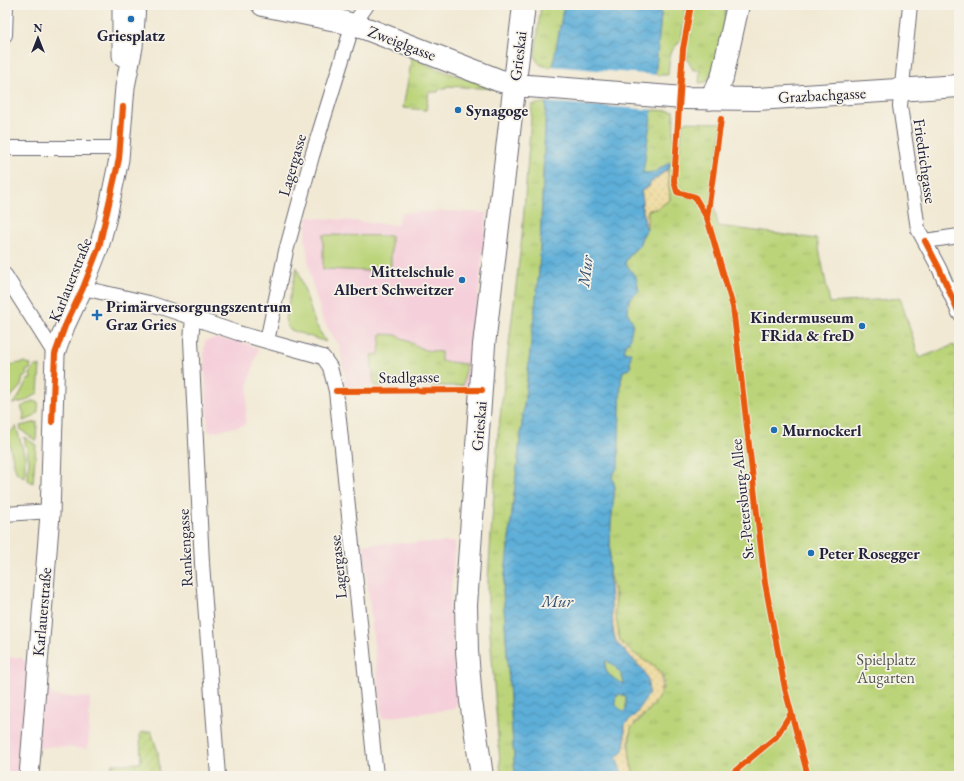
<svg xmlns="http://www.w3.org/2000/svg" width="964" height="781" font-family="'EB Garamond',serif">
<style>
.built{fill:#f5cfda}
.grass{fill:#bbd479;stroke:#6e7b5a}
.sand{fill:url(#sand-dots);stroke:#887e6c}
.park{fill:url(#park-tufts);stroke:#6e7b5a}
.garden{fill:url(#garden-furrows);stroke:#6e7b5a}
.water{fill:url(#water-waves);stroke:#40688a;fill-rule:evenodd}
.pier{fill:#f1e9d4}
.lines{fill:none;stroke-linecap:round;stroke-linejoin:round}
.minor-casing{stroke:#6a6871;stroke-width:16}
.secondary-casing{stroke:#6a6871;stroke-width:21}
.primary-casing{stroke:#6a6871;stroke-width:24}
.minor{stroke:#fff;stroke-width:14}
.secondary{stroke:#fff;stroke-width:19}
.primary{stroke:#fff;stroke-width:22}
.cycleway-casing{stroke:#f7f3e8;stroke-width:8}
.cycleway{stroke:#e8590c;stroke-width:6}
.poi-dot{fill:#1f6fb2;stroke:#f7f3e8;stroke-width:1.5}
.labels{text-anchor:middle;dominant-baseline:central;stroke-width:3.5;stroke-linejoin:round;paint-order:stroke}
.poi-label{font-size:16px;font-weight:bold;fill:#22223b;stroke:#f7f3e8;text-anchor:start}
.street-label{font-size:16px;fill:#22223b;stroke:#f7f3e8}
.park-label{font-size:16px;fill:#50574e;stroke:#f7f3e8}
.water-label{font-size:17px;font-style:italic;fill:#375372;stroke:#f7f3e8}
</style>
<defs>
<pattern id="sand-dots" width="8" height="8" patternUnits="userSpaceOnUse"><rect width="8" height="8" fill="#eeda9e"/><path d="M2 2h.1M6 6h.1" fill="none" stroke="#ccbb89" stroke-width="1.8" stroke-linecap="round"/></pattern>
<pattern id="park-tufts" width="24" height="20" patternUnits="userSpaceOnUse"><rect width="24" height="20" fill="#bbd479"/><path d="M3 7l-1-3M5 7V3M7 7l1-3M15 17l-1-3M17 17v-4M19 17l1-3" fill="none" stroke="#a0b66a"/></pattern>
<pattern id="garden-furrows" width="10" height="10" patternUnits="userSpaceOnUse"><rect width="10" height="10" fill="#bbd479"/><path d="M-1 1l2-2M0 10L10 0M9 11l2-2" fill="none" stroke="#a0b66a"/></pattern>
<pattern id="water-waves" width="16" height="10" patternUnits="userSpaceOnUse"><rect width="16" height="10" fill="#5daed8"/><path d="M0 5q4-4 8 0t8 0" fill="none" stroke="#4c8db0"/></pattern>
</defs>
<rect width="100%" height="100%" fill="#f7f3e8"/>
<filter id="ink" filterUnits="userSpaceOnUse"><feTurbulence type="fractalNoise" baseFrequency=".025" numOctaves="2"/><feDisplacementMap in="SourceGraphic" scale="8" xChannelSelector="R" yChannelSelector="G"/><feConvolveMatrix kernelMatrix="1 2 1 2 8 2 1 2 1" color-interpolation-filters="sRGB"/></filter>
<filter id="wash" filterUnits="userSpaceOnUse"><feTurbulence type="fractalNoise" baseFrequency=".012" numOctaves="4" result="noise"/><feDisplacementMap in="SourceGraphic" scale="16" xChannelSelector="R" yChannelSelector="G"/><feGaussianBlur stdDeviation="0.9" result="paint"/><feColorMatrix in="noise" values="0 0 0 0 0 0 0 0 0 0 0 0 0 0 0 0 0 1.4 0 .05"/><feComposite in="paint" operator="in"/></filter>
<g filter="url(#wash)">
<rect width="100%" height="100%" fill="#f1e9d4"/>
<path class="built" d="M450,211L487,213L469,386H346L340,347L322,318L311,279L305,238L308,217L397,225L401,213Z
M217,338L243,342L258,349L249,381L245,425L212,432L208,431L204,349L205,341Z
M455,542L450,604L457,702L454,709L382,718L363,544Z
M5,657L22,658L54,696L90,698L88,749L52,746L31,750L29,776H5Z"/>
<path class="grass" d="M323,235L391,236V272L323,269Z
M297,267L315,323L326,342L288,329L285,319Z
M25,362L31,365L30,369L26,371L27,376L23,377L21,386L5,403V366Z
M35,366H40L38,393L25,401L12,404L18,398L27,380L31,379L30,374Z
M32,401L38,402C40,414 34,418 23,421L24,414L21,407Z
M37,422L36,441L21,430L20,426Z
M16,426L25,457V478L16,472L8,439V435Z
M24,437L36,445L33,483L28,480L29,460Z
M606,660C615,666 623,673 624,685C613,679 603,674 606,660Z
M619,694L626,696V709L623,712L616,705L615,699Z"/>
<path class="sand" d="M668,169L670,200L656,209L648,210L647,229C643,224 646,216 641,206L643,201L641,191L649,187L650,183Z
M609,573C617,595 616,618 620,641C627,648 657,667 659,671C663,677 662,682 661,689C657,710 641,712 632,728C626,738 630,766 635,776L622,775L616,757C628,751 624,736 625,724L636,714L644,671L616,642L613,631Z"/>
<path class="park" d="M541,5H564L553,67C543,66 538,66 535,56Z
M662,5H687L681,40L670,53L668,75H655Z
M693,5H726L723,40L718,60L707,82L699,83L700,70H693L687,59L685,50Z
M412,57L432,67L497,89L447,86L446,89H439L438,92H429L426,110L403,108Z
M546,102L539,272L503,592L515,776H501L488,606V579L498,434L522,236L532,105Z
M652,110L674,111L673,159L679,153L683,122L723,123L712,194L718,226L817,239L830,303L891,299L900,297L919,358L954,345L959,355V776H635C628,761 629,745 631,728C643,717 677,687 658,669C654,665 647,662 642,659C634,654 627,648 620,641L615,611L616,596L609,573L611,523L615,487L612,477L618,466L621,381L623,370L630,369L624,352L630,320L628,313L629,299L636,294V277L625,263L631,253L639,246L642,237L647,229L648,210L656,209L670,200L668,169L670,167V162L655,172L642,173Z
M381,334L396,335L425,350L441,352V361L466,364L463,386H374L371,355L379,354Z"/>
<path class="garden" d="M151,731L158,752L160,776H95L112,775V764L141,763L140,733Z"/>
<path class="water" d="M564,5H662L652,110L643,173L655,172L670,162V167L650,183L649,186L641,191L643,201L641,206C646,216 643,224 647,229L642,237L639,246L631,253L625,263L636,277L639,291L629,299L628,313L633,323L629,343L627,341L624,352H631L630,369L623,371L621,381L618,466L612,477L615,487L611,523L609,573L613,631L616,642L644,671L648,681L649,694L636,714L625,724C624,736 628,752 616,757L622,774L629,776H515L503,592L539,272L546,102ZM606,660C615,666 623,673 624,684C613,679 602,673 606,660ZM619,694L626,696V709L623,712L616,705L615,699Z"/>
<path class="pier" d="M551,66L657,75L654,110L544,102Z"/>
</g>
<g filter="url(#ink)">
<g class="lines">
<g class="minor-casing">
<path id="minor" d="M910,5L900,106L918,229L939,268L959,313
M5,35L6,5
M5,148H120
M925,241L959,236
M5,275L55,354
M83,288L149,303L238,333L323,357L330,367L336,391L376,776
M193,318L191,340L202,563L218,776
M267,341L286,251L312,156L349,37L353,25L367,5
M5,514L51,511"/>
</g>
<g class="secondary-casing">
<path id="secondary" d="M122,56V5
M29,776L50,514L55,354L65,326L83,288L99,247L106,221L119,159L125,87L133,47L136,5"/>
</g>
<g class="primary-casing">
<path id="primary" d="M263,5L336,20L367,29L498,80L515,85L684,98L757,99L959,86
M710,99L722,78L738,5
M482,776L471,701L467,651L466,605L484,345L524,5"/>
</g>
<use href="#minor" class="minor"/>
<use href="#secondary" class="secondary"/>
<use href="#primary" class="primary"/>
<g class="cycleway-casing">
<path id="cycleway" d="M691,5L683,49L674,181L677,192L695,197L707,218L733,307L765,583L785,689L808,776
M707,218L721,119
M925,241L939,268L959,313
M336,391L482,390
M52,422L55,354L65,326L83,288L99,247L119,159L123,107
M729,776L776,737L791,713"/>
</g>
<use href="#cycleway" class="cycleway"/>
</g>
</g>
<g class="poi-dot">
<circle cx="131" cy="19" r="4"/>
<circle cx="458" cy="110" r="4"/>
<circle cx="462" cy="280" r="4"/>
<path d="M95 309h4v4h4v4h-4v4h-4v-4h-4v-4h4z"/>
<circle cx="862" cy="326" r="4"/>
<circle cx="774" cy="430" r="4"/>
<circle cx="811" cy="553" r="4"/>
</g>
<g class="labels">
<g class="poi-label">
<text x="131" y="35" text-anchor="middle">Griesplatz</text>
<text x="466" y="110">Synagoge</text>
<text x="454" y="271" text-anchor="end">Mittelschule<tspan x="454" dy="18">Albert Schweitzer</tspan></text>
<text x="106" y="306">Primärversorgungszentrum<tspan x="106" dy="18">Graz Gries</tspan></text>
<text x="854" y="317" text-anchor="end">Kindermuseum<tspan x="854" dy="18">FRida &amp; freD</tspan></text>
<text x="782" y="430">Murnockerl</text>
<text x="819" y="553">Peter Rosegger</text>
</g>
<g class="street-label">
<text transform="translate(402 43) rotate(21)">Zweiglgasse</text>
<text transform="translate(518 56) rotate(-83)">Grieskai</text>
<text transform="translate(822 95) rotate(-3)">Grazbachgasse</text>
<text transform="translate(925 161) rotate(82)">Friedrichgasse</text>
<text transform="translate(292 165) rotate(-74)">Lagergasse</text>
<text transform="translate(70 280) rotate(-68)">Karlauerstraße</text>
<text transform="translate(409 377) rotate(-1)">Stadlgasse</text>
<text transform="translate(479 426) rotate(-85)">Grieskai</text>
<text transform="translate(742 499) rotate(-96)">St.-Petersburg-Allee</text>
<text transform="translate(185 548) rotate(-93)">Rankengasse</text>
<text transform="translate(338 567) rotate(-96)">Lagergasse</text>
<text transform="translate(42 612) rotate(-85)">Karlauerstraße</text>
</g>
<g class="park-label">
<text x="886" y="659">Spielplatz<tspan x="886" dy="18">Augarten</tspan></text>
</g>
<g class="water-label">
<text transform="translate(585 271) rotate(-83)">Mur</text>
<text x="557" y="601">Mur</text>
</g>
</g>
<rect width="964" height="781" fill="none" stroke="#f7f3e8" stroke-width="20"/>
<g transform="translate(38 38)" stroke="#f7f3e8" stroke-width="3" paint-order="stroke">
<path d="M0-3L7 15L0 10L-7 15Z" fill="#22223b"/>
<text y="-6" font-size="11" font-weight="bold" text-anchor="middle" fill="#22223b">N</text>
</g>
</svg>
